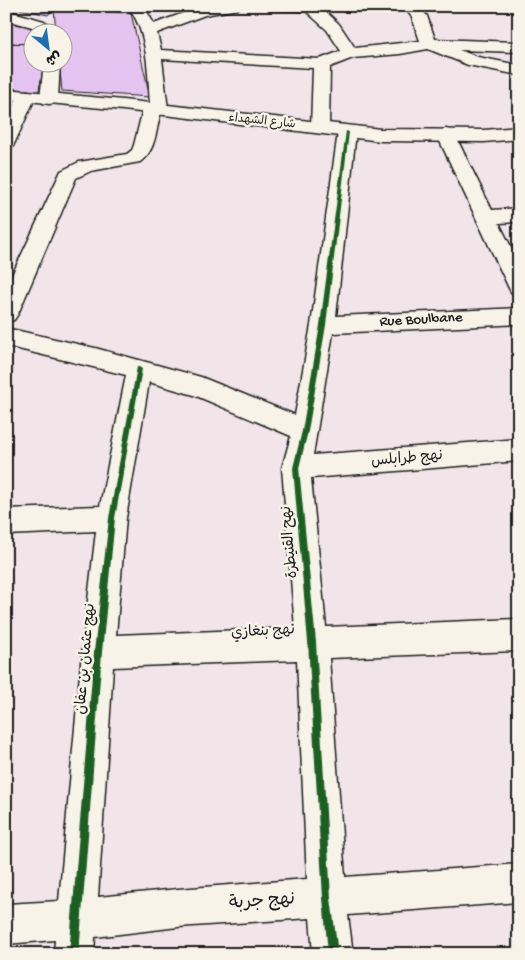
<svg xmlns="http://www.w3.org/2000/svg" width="525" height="960" font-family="'Gochi Hand','Playpen Sans Arabic',sans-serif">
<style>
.building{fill:#e4c3f0;stroke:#1c1c1c}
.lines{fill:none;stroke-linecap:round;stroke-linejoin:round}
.minor-casing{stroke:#1c1c1c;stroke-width:3}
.secondary-casing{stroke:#1c1c1c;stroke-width:3}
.minor{fill:#f7f3e8;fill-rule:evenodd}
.secondary{fill:#f7f3e8;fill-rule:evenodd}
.cycleway-casing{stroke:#f7f3e8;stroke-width:3}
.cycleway{fill:#1b5e20;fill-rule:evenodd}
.labels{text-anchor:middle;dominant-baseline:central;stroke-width:5;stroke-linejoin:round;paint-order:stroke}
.far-street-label{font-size:12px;fill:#1c1c1c;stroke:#f7f3e8}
.street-label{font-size:15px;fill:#1c1c1c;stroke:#f7f3e8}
.near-street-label{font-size:18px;fill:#1c1c1c;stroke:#f7f3e8}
</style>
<rect width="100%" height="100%" fill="#f1e5ea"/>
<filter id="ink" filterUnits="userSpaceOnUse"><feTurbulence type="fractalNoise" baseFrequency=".02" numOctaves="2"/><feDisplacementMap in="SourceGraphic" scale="10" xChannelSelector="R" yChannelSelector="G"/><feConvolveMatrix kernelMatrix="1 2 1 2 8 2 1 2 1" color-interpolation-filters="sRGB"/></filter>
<g filter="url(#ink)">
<path class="building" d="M6,6H56L48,15Z
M54,8L131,13L150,97L62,91L59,62H62V32H56Z
M6,23L28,26L35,32H32V44L6,43Z
M6,43L32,44V62H45L38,94L6,91Z
M6,99L21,100L6,129Z"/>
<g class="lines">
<g class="minor-casing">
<path id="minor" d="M132,6H144L154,24L202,6H240L238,9L205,15L157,33L161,50L320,59L341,51L327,30L306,11L268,9L266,6H320L339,24L355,48L420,41L412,17L403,6H419L427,16L435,39L519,42V52L459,50L478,57L519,65V75L468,65L428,49L400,54L353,58L330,67L329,128L326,132L320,133L314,132L311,128L313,68L162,59L168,110L165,114L160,115C156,132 155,152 140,162L91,171L76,178L18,314L14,320L6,322V288L61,171L79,162L127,154L132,150L134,145L143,109L146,105L150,104C148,74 148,35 130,9Z
M6,10L44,21L56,32H39L32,27L6,20Z
M44,62H60L58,99L55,103L49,104L43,103L40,99Z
M27,91L33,92L36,96L15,142L13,146L6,148V122L18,96L21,92Z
M347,126L354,128L356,132L336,316L519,308V324L333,333L313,455L519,439V461L311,478L326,627L519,619V651L329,658L345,877L519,864V902L348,915L353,954H313L310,918L178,927L95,937L94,954H54L55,940L6,944V904L59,901L82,652L96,531L6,535V509L100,506L126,375L6,346V328L95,348L201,377L295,415L311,325L338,132L340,128ZM149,382L194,395L291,436L282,468L295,628L116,635L126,518ZM297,660L307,879L178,889L98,897L113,667Z
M446,129L453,131L455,135L492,210L519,208V222L499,223L519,263V294L511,292L508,286L437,135L439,131Z"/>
</g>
<g class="secondary-casing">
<path id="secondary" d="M6,89L123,100L381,129L484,130L519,127V139L484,142L381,141L123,110L6,99Z"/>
</g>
<use href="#minor" class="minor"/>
<use href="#secondary" class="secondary"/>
<g class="cycleway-casing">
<path id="cycleway" d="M346,131L349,132L326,325L308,431L299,468L316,642L331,898L338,954H328L323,898L308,642L293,468L302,431L320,325Z
M137,367H139L142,369L115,518L102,652L79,954H69L94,652L109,518Z"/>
</g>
<use href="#cycleway" class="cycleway"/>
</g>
</g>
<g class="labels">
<g class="far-street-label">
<text transform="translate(262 122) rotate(6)">شارع الشهداء</text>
</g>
<g class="street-label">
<text transform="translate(421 320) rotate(-3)">Rue Boulbane</text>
<text transform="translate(407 459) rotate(-5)">نهج طرابلس</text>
<text transform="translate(290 542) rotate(-95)">نهح القنيطرة</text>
<text transform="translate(263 632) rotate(-3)">نهج بنغازي</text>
<text transform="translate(86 659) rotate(-85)">نهج عثمان بن عفان</text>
</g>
<g class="near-street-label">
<text transform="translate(262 902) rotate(-4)">نهج جربة</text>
</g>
</g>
<rect width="525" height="960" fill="none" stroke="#f7f3e8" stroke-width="25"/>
<rect x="12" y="12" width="500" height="935" fill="none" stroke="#1c1c1c" stroke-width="2" filter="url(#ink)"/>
<g transform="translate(48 48) rotate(151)"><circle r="24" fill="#f7f3e8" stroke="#9f9d96"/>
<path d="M0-4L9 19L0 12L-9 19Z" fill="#1f6fb2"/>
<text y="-8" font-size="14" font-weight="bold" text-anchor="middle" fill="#1c1c1c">ش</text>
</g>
</svg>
